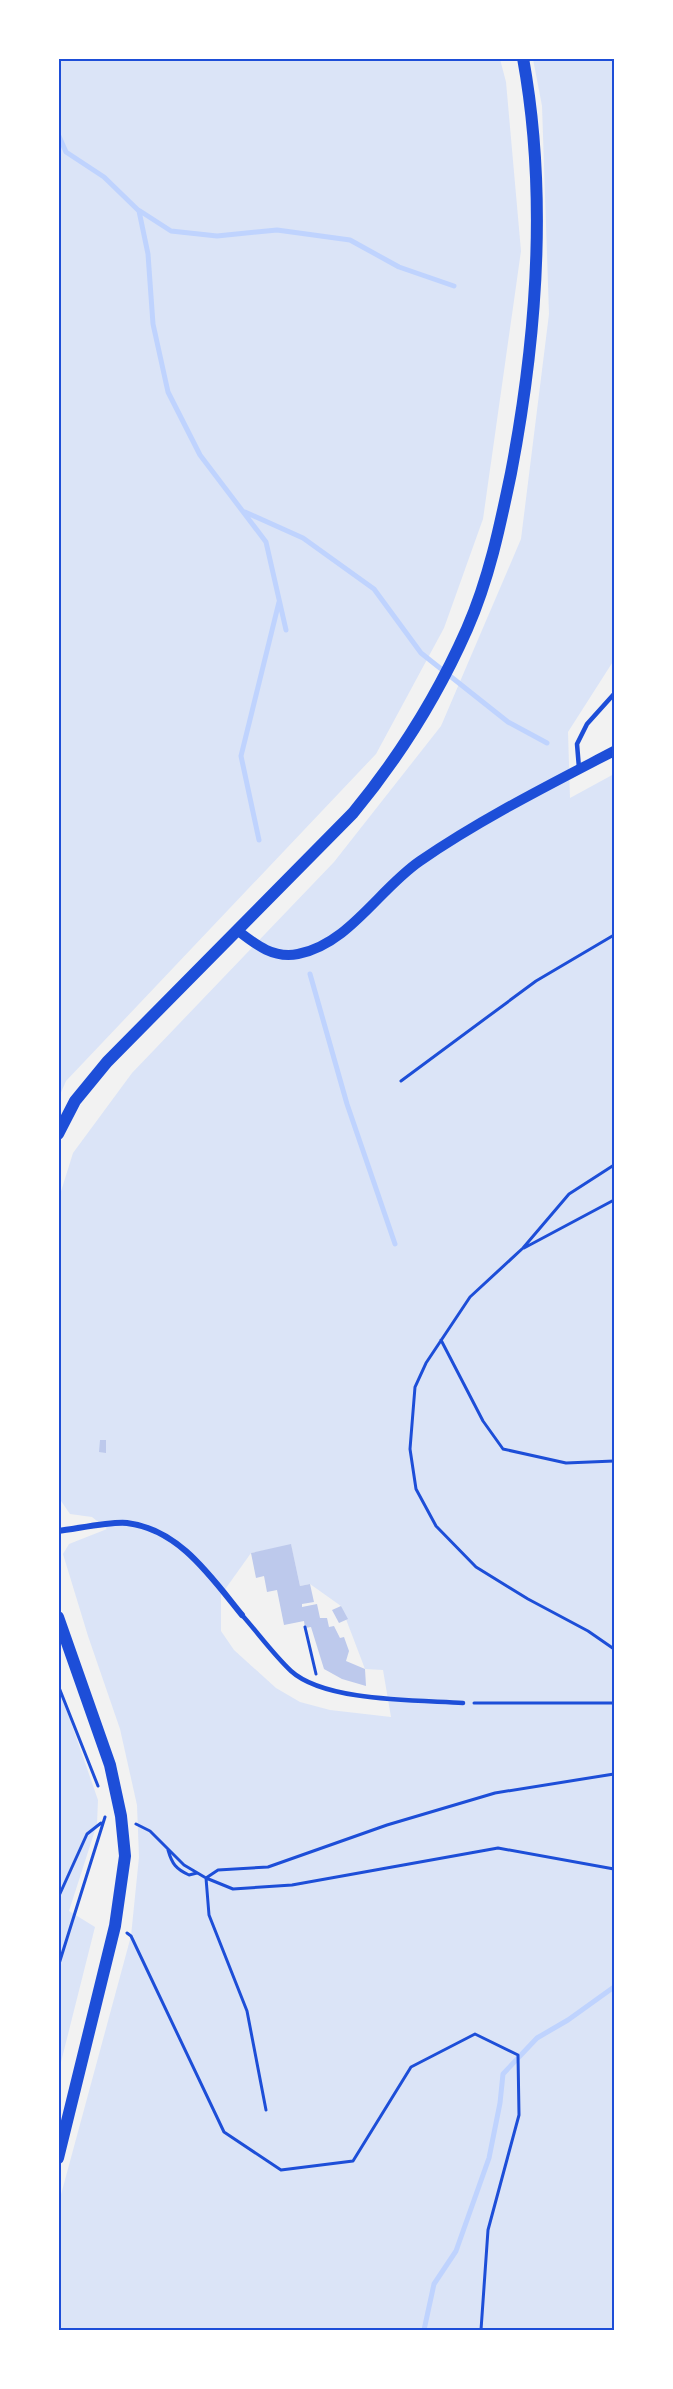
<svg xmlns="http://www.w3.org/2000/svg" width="673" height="2389" font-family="'IBM Plex Sans',sans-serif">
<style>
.green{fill:#dbe4f7;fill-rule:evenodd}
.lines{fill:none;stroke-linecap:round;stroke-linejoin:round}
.stream{stroke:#bfd3fe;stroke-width:5}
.building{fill:#bdc9ec}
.path{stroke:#1d4ed8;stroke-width:3}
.service{stroke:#1d4ed8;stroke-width:4.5}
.minor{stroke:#1d4ed8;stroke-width:6}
.tertiary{stroke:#1d4ed8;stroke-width:10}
.secondary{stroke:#1d4ed8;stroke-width:12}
.neatline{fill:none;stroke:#1d4ed8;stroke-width:2}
</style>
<rect width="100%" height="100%" fill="#f2f2f2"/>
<path class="green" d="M59,58L500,59L506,82L521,251L483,519L444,628L376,754L66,1081L59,1097Z
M533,59H614V660L568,732L570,798L614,774V2330H59V2202L131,1936L139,1857L137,1805L120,1729L88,1636L63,1554L69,1544L107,1529L92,1517L70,1514L59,1498L58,1201L73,1153L132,1073L334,862L441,726L521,539L549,314L542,106ZM291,1545L300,1586L310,1584L341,1606L365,1669L383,1670L391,1717L330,1710L300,1702L276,1688L234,1650L221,1631V1595L251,1553Z
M58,1685L98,1800L97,1824L69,1911L95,1927L59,2070Z"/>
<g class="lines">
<path class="stream" d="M58,134L66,152L104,177L139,211L148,254L153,324L168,392L200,455L266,542L286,630
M140,211L171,231L217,236L277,230L350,240L399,267L454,286
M245,512L303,538L374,589L421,653L508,722L547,743
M259,840L241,756L279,602
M310,974L347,1104L395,1244
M424,2330L434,2284L456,2251L489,2158L500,2103L503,2074L537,2038L568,2020L614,1987"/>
</g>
<path class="building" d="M100,1440H106V1453L99,1452Z
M291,1544L300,1586L310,1584L314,1602L302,1604V1607L317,1604L320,1618H327L329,1627L334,1626L340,1638L344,1637L349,1651L346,1661L365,1669L366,1686L342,1679L324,1669L311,1627L305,1628L304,1621L284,1625L277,1590L267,1592L264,1576L256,1578L251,1553Z
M341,1606L348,1619L339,1623L332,1610Z"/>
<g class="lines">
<path class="path" d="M401,1081L536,981L614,935
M614,1165L569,1194L523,1248L470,1297L426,1363L415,1387L410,1449L416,1489L436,1526L476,1567L528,1599L588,1631L614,1649
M524,1248L614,1200
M441,1340L483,1421L503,1449L566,1463L614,1461
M305,1627L316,1674
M58,1685L98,1786
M474,1703H614
M136,1824L150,1831L184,1865L206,1878L233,1889L292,1885L498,1848L614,1869
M168,1850C172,1864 176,1869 189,1875L197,1873
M206,1878L218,1870L268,1867L387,1825L495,1793L614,1774
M206,1878L209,1915L247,2011L266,2110
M58,1898L87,1834L101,1823
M127,1933L131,1936L224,2132L281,2170L353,2161L411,2067L475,2034L518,2055L519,2115L488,2230L481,2330
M58,1967L105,1817"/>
<path class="service" d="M579,768L577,744L587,724L614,694
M242,1615C258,1633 273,1654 291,1671C325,1702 418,1700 463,1703"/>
<path class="minor" d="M58,1531C76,1529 112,1521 127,1523C179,1529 211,1577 242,1615"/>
<path class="tertiary" d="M237,930C255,944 273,959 298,954C349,944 379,889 420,861C481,819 549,785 614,751"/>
<path class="secondary" d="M58,1134L75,1101L107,1062L353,813C400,756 437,697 467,629C489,579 500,526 511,473C537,337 548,195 523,58
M58,1617L110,1765L121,1816L125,1856L115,1926L58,2158"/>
</g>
<rect width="673" height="2389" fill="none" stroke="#ffffff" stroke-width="120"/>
<rect x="60" y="60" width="553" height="2269" class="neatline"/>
</svg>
